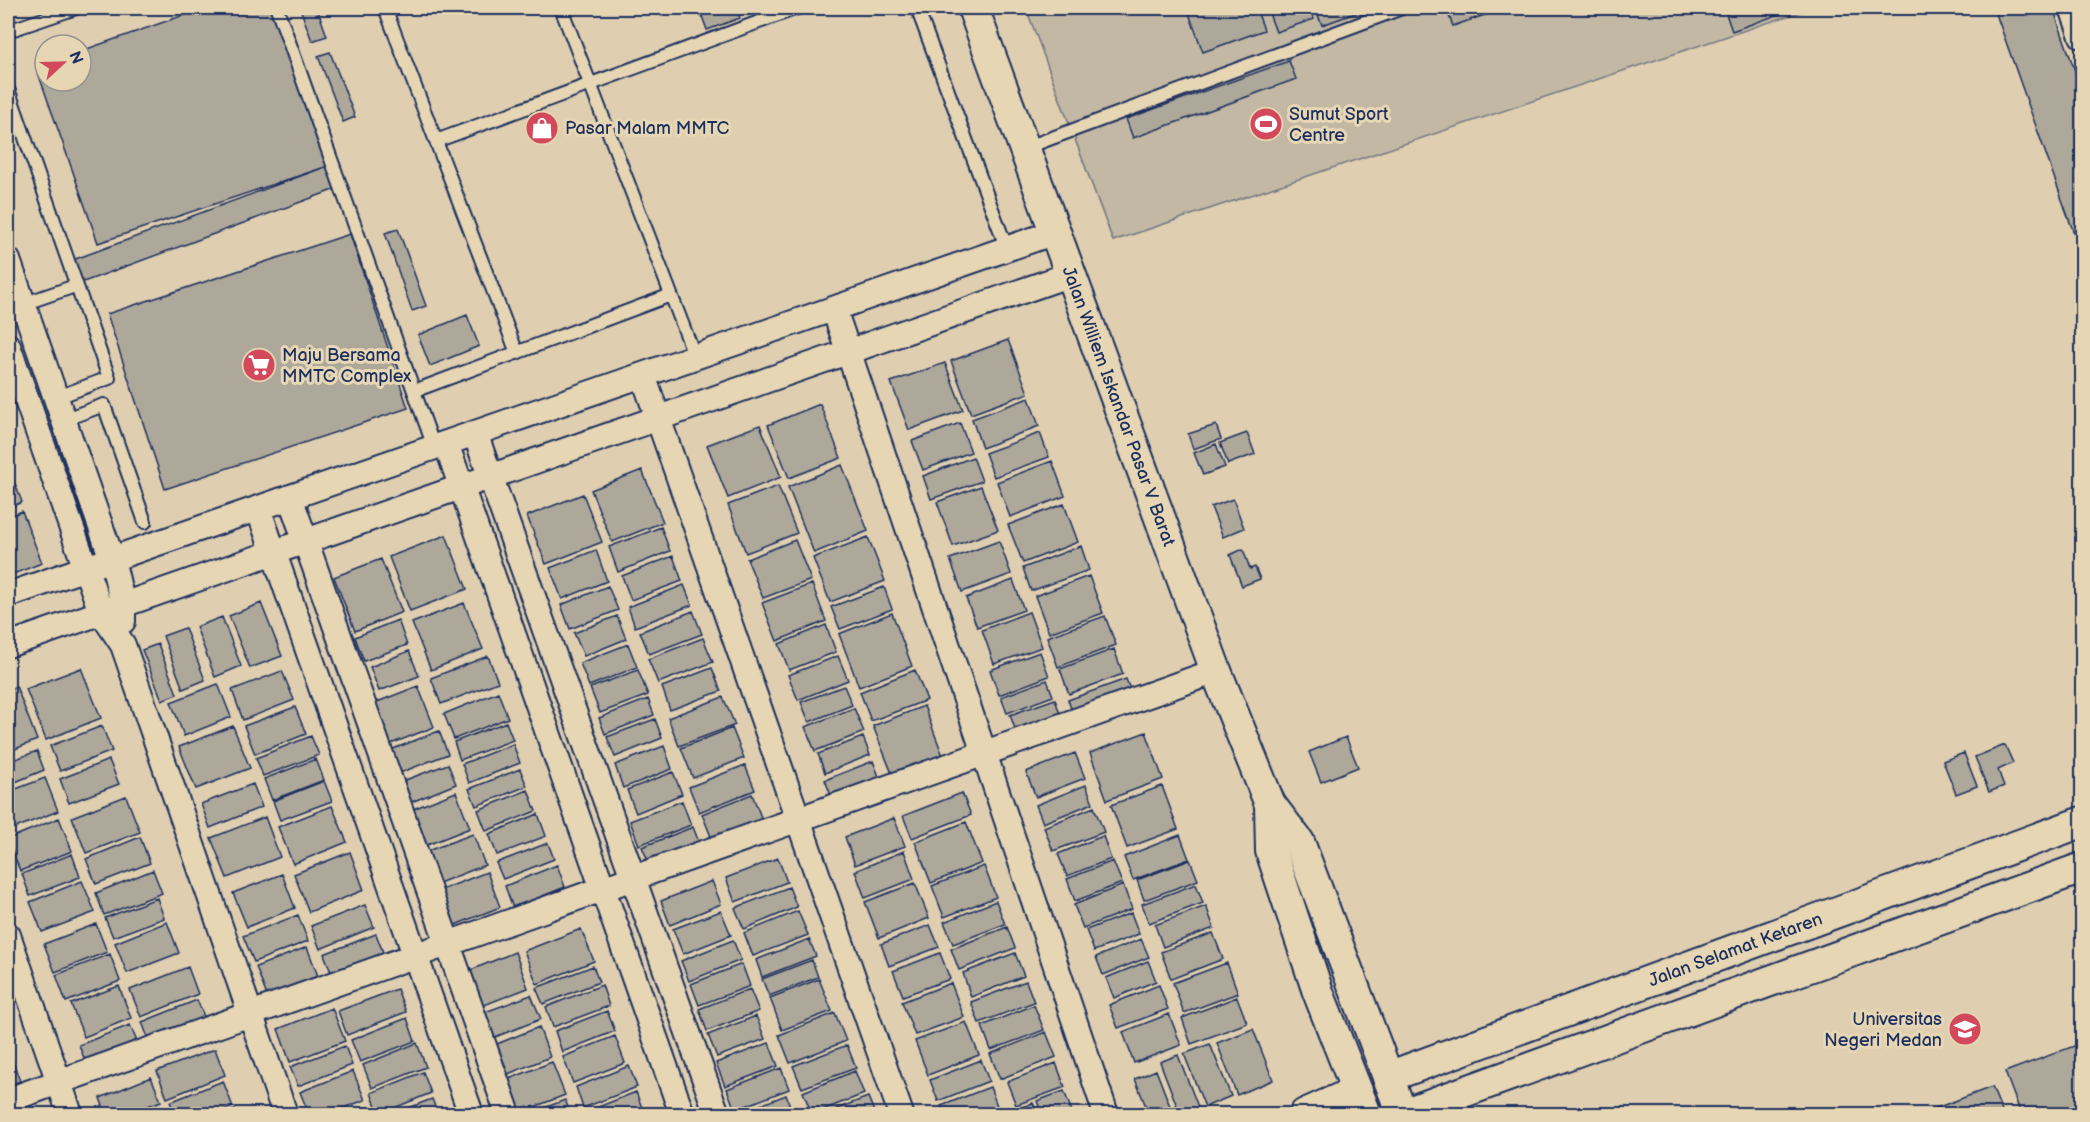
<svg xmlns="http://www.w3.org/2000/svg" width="2090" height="1122" font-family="'Balsamiq Sans',sans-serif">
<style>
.green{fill:#c2b8a4;stroke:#6e7481;stroke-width:1.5}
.building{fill:#aea89b;stroke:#1b2f5e;stroke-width:1.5}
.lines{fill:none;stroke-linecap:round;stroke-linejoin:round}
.service-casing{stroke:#1b2f5e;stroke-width:16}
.minor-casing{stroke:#1b2f5e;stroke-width:28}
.tertiary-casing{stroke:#1b2f5e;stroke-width:34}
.service{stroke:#e7d6b3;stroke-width:12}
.minor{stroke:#e7d6b3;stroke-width:24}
.tertiary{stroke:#e7d6b3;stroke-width:30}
.labels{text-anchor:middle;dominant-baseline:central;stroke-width:6;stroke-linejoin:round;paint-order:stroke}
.poi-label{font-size:18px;fill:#1b2f5e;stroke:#e7d6b3;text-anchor:start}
.street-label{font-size:18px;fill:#1b2f5e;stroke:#e7d6b3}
</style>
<rect width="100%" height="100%" fill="#dfcfb0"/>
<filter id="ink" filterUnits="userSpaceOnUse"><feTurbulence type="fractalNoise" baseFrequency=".0167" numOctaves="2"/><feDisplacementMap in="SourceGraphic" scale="12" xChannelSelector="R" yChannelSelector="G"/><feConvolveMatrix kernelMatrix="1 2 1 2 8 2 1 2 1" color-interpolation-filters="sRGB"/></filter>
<g filter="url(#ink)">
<path class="green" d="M1026,8H1812L1113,241Z"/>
<path class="building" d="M204,8H273L328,166L98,243L36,67L45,64V81H81V51Z
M300,8H317L327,36L312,41Z
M699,8H736L740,18L707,30Z
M1187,8H1256L1264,30L1203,52Z
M1267,8H1310L1314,19L1276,32Z
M1315,8H1370L1322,25Z
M1446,8H1505L1453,26Z
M1724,8H1797L1732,31Z
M1994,8H2053L2082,91V256Z
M330,52L355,117L343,122L318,56Z
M1289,61L1296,79L1133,138L1126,119Z
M328,166L336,189L78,284L70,261Z
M398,229L426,306L412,311L385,233Z
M350,234L408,408L165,489L107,314Z
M467,315L479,346L430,366L418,335Z
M1008,340L1028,393L971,414L951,361Z
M945,363L963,410L909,430L891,382Z
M1029,398L1039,426L982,448L972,419Z
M820,404L841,458L789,478L768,425Z
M960,423L971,452L923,470L912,441Z
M760,425L781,477L728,498L707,445Z
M1216,425L1221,439L1193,449L1188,434Z
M1040,433L1049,457L994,477L985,453Z
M1247,433L1255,454L1228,464L1220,443Z
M1216,444L1225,467L1203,475L1194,453Z
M973,457L982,481L931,499L923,476Z
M1052,461L1065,496L1010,517L997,482Z
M8,465L22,502L8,508Z
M842,465L868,531L814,553L788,487Z
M642,470L663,522L612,542L591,490Z
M778,486L797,533L746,553L728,505Z
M981,486L998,530L953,546L937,502Z
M583,494L602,542L546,564L527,516Z
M1233,499L1244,528L1223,537L1211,507Z
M1064,504L1078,542L1023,563L1008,525Z
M22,511L42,563L8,576V517Z
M661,527L670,551L618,572L609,547Z
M446,535L467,589L410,611L389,557Z
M868,537L885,581L830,602L813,558Z
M795,540L811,580L763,598L747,559Z
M999,541L1011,574L962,592L950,559Z
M1081,546L1089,570L1031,591L1023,568Z
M1243,549L1250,569L1255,567L1260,579L1242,586L1230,555Z
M596,550L607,581L562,599L550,568Z
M673,556L682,581L631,600L622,576Z
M381,559L402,612L355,631L334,577Z
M1089,576L1103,613L1049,633L1035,596Z
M1013,580L1024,610L977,627L966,598Z
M812,584L826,621L777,641L762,603Z
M684,585L692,605L635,627L628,607Z
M608,586L618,610L570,629L561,605Z
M884,587L892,609L840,629L831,607Z
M261,603L282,656L250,668L229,616Z
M464,603L483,649L431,670L412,623Z
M693,611L702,634L649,654L640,632Z
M1029,612L1042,647L994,664L982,630Z
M892,613L912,666L859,687L839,634Z
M617,616L626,639L584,656L574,633Z
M1105,616L1116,645L1058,667L1047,637Z
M222,617L241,666L215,677L196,627Z
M398,620L407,645L364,661L355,637Z
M826,625L836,652L789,670L779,644Z
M185,628L205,680L183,689L163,636Z
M703,638L713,662L658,683L648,659Z
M158,644L177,694L162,700L142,650Z
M628,644L637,667L589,686L580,663Z
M1114,649L1123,674L1069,694L1060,669Z
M409,651L419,676L379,691L370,667Z
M1040,652L1049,676L999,695L990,670Z
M488,656L498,682L441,704L431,678Z
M838,656L848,680L798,700L788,675Z
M81,668L101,718L46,740L26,689Z
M712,668L721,691L670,710L662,687Z
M638,670L648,695L600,713L590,688Z
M915,670L927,700L871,721L860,692Z
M282,671L294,700L243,720L232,690Z
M1126,679L1134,700L1076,722L1068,700Z
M1047,680L1053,696L1007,713L1001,697Z
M218,684L231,717L184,736L171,702Z
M16,686L37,740L8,752V690Z
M418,686L434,727L388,745L372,704Z
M844,686L852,705L809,722L801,702Z
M498,692L508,718L454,739L444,714Z
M723,697L735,725L679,746L668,718Z
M648,699L654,715L605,734L599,718Z
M1055,699L1062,720L1018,737L1010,715Z
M924,706L945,761L895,781L873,726Z
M295,707L306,734L255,754L244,726Z
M854,708L864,732L815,751L805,727Z
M655,719L662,738L615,757L607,737Z
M506,722L513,740L460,760L454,742Z
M102,726L112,751L60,771L50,746Z
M233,726L250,768L196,789L179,747Z
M732,728L744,758L693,778L681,748Z
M439,731L448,754L397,774L388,751Z
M1146,732L1163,779L1107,800L1090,753Z
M311,736L319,755L263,776L256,758Z
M863,737L870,755L825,773L818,754Z
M1346,737L1358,767L1321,782L1309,752Z
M513,744L520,763L469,783L462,764Z
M2005,745L2013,763L1998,770L2004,786L1989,792L1975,757Z
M664,746L672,769L623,788L615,765Z
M37,751L44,770L8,785V762Z
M1075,753L1085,778L1036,797L1026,772Z
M1964,753L1977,786L1956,794L1943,761Z
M316,759L324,780L272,800L264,779Z
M109,760L119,784L69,803L60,779Z
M873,761L883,787L835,806L825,780Z
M448,764L456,784L409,803L400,782Z
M745,765L755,790L699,812L689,787Z
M520,769L527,786L476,806L469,789Z
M673,772L682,794L636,813L627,790Z
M45,778L58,811L8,831V792Z
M324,781L332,801L280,820L273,801Z
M253,784L262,807L210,828L201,804Z
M1086,785L1093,803L1043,823L1036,805Z
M1162,786L1178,829L1127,848L1111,805Z
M528,790L536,811L486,831L478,810Z
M456,792L470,828L422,847L408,811Z
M962,793L971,815L912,838L903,816Z
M752,794L764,825L714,844L702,814Z
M126,796L140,832L86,853L72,817Z
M682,801L691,825L639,845L630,821Z
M332,806L347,842L293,864L278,827Z
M1094,807L1104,832L1053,851L1044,827Z
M538,814L546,836L497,855L489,834Z
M265,817L280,857L227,878L211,838Z
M59,818L72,851L20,871L8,839Z
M894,818L905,846L855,865L845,837Z
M966,822L982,863L931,883L915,842Z
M693,827L702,850L652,870L642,847Z
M473,834L485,865L434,885L422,853Z
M1180,835L1189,859L1133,880L1124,857Z
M1103,836L1111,859L1067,876L1058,854Z
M140,837L150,863L96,884L86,859Z
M548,843L554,859L503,879L496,863Z
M904,851L914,879L865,898L855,871Z
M350,852L364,890L309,912L294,874Z
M72,854L80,877L30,896L22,874Z
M778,858L787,882L735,902L726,878Z
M1190,860L1198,880L1144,900L1137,880Z
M1113,861L1122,883L1075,901L1067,879Z
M557,865L565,887L513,908L505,886Z
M984,866L996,897L944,917L932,886Z
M153,870L162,893L104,915L96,893Z
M487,872L500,907L450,927L436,892Z
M282,874L295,908L247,927L233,893Z
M82,881L95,912L42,932L30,902Z
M712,881L721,904L670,925L661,901Z
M915,883L929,918L879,938L865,902Z
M1196,884L1203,903L1149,923L1142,904Z
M1123,885L1132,909L1083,928L1074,905Z
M789,887L797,907L744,929L735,908Z
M157,898L164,918L113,937L105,918Z
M996,901L1005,924L953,944L944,922Z
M365,905L374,927L320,949L311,926Z
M1206,906L1214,928L1163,947L1155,925Z
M721,911L731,935L683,954L673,929Z
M798,911L808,935L753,956L744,933Z
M1131,913L1139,934L1094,951L1086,930Z
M298,915L308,941L254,962L243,936Z
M167,922L179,953L127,973L115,943Z
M96,924L107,952L55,972L44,944Z
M930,925L939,947L889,966L881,944Z
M1007,927L1015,948L959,970L951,949Z
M581,929L594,961L537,984L524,951Z
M1213,933L1223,959L1171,979L1161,952Z
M376,934L386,960L334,980L324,954Z
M809,939L816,956L762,977L756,960Z
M1141,939L1149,957L1103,975L1096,957Z
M733,940L741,960L689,981L681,961Z
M307,947L318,976L267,996L256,967Z
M515,952L528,988L479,1007L466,972Z
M940,953L950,979L903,996L893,971Z
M1015,953L1024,976L971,997L963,973Z
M110,954L120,981L66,1002L56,975Z
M812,960L818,977L769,996L762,979Z
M1148,961L1156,981L1114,998L1106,978Z
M1227,963L1238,993L1184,1013L1173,983Z
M742,964L750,986L699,1005L691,984Z
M593,966L599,982L543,1004L536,988Z
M188,967L198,994L141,1017L130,990Z
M819,979L832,1011L782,1030L770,998Z
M1026,981L1034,1002L979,1023L971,1002Z
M951,983L964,1017L915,1035L902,1002Z
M602,985L609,1006L553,1027L546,1007Z
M1159,985L1168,1009L1118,1028L1109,1005Z
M119,986L131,1018L84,1037L71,1004Z
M397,989L406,1012L347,1035L338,1011Z
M750,989L759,1011L707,1031L699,1009Z
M531,995L541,1019L490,1039L480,1014Z
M1237,997L1247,1023L1191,1044L1182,1018Z
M197,1000L206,1021L150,1043L142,1022Z
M1034,1005L1044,1030L991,1050L982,1026Z
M332,1008L345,1041L290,1062L278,1029Z
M607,1011L615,1031L562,1052L555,1031Z
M835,1013L846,1041L790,1063L779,1035Z
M1169,1014L1181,1045L1134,1063L1123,1032Z
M756,1016L765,1039L717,1057L708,1035Z
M407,1018L415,1041L360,1062L351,1040Z
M966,1022L979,1055L928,1075L915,1041Z
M130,1025L141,1051L89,1071L79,1045Z
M539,1027L550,1057L508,1074L497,1044Z
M1253,1029L1273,1080L1237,1095L1217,1043Z
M1046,1032L1056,1057L1000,1079L990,1054Z
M615,1036L625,1063L573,1083L563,1057Z
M417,1043L426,1067L372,1088L363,1065Z
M769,1043L778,1066L725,1086L716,1063Z
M2082,1043V1114H2021L2005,1072Z
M1210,1044L1231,1096L1205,1107L1184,1054Z
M847,1045L856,1068L802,1088L793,1066Z
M345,1046L352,1065L298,1086L290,1067Z
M8,1048L20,1081L8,1086Z
M215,1049L225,1075L167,1098L157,1071Z
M1178,1055L1200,1112L1195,1114H1180L1160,1062Z
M981,1060L989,1081L938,1101L930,1080Z
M552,1062L565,1095L516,1114L504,1081Z
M1056,1063L1065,1087L1016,1105L1007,1082Z
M629,1066L637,1087L583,1108L576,1087Z
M781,1068L789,1089L735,1110L727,1089Z
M1156,1070L1173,1114H1149L1135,1079Z
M353,1071L365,1100L327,1114H309L300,1092Z
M855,1071L864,1094L812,1114L803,1092Z
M423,1072L431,1093L379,1114L371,1093Z
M151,1077L161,1101L127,1114H106L100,1098Z
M223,1081L233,1107L213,1114H176L170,1102Z
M990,1087L999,1111L990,1114H945L941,1106Z
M1992,1087L2003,1114H1920Z
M1064,1091L1073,1114H1042L1037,1101Z
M636,1092L644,1113L584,1114L583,1113Z
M786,1095L793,1114H737Z
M868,1097L875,1114H823Z
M432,1099L438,1114H392Z
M565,1100L571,1114H528Z
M1033,1103L1038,1114H1012L1011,1111Z
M157,1106L161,1114H137Z
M363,1109L365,1114H349Z
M235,1110L237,1114H223Z"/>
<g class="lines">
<g class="service-casing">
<path id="service" d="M277,8L434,447
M385,8L517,353
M561,8L695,357
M917,8L1007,249
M8,31L76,8
M8,89L109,378L55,398
M436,141L797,8
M1025,148L1402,8
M23,304L75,286
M414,391L671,295
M63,420L104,405L145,522"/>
</g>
<g class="minor-casing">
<path id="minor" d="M2072,8L2082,36
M8,260L112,559L123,605V621
M834,309L1106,1114
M8,346L101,612L123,645L285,1114
M643,375L901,1114
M475,433L717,1114
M446,443L682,1114
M290,497L508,1114
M258,508L471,1114
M8,595L1055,232
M8,645L1071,274
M8,935L70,1114
M8,1100L1216,671"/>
</g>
<g class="tertiary-casing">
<g id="tertiary">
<path id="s1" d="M973,8L1216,671L1270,804L1299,842L1402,1114"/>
<path d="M1270,804L1271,851L1318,992L1366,1114"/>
<path id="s2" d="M1388,1077L2082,822"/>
<path d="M1305,1114L1357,1091"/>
<path d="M1403,1114L2082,868"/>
</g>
</g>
<use href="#service" class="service"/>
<use href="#minor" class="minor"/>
<use href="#tertiary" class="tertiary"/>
</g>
</g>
<defs>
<g id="stadium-disc" transform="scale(1.725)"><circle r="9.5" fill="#d1495b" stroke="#e7d6b3"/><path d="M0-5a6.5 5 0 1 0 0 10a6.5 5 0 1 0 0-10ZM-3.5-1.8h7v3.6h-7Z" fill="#fff"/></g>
<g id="shop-disc" transform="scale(1.725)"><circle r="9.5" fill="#d1495b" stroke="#e7d6b3"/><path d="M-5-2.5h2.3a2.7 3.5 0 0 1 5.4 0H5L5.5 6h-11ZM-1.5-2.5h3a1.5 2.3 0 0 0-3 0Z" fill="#fff"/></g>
<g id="supermarket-disc" transform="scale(1.725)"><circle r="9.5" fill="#d1495b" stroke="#e7d6b3"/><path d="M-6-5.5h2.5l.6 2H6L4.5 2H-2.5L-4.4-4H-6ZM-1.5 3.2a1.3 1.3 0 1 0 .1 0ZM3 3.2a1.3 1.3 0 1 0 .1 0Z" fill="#fff"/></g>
<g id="university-disc" transform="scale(1.725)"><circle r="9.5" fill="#d1495b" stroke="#e7d6b3"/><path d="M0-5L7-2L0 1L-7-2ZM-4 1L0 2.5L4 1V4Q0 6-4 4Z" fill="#fff"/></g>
</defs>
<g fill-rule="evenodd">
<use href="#stadium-disc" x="1266" y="124"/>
<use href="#shop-disc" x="542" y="128"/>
<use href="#supermarket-disc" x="259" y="365"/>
<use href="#university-disc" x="1965" y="1029"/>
</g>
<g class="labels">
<g class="poi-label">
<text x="1289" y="114">Sumut Sport<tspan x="1289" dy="21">Centre</tspan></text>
<text x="565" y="128">Pasar Malam MMTC</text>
<text x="282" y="355">Maju Bersama<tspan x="282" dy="21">MMTC Complex</tspan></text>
<text x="1942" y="1019" text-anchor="end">Universitas<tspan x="1942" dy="21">Negeri Medan</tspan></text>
</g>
<g class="street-label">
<text stroke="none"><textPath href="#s1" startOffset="424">Jalan Williem Iskandar Pasar V Barat</textPath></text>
<text stroke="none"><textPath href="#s2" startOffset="370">Jalan Selamat Ketaren</textPath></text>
</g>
</g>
<rect width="2090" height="1122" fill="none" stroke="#e7d6b3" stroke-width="30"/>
<rect x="15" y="15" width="2060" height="1092" fill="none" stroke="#1b2f5e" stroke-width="2" filter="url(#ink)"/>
<g transform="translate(63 63) rotate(68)"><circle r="28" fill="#e7d6b3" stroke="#959391" stroke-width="1.5"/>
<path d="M0-4.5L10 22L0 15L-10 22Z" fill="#d1495b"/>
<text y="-9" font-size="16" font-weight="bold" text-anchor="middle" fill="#1b2f5e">N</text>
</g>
</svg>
